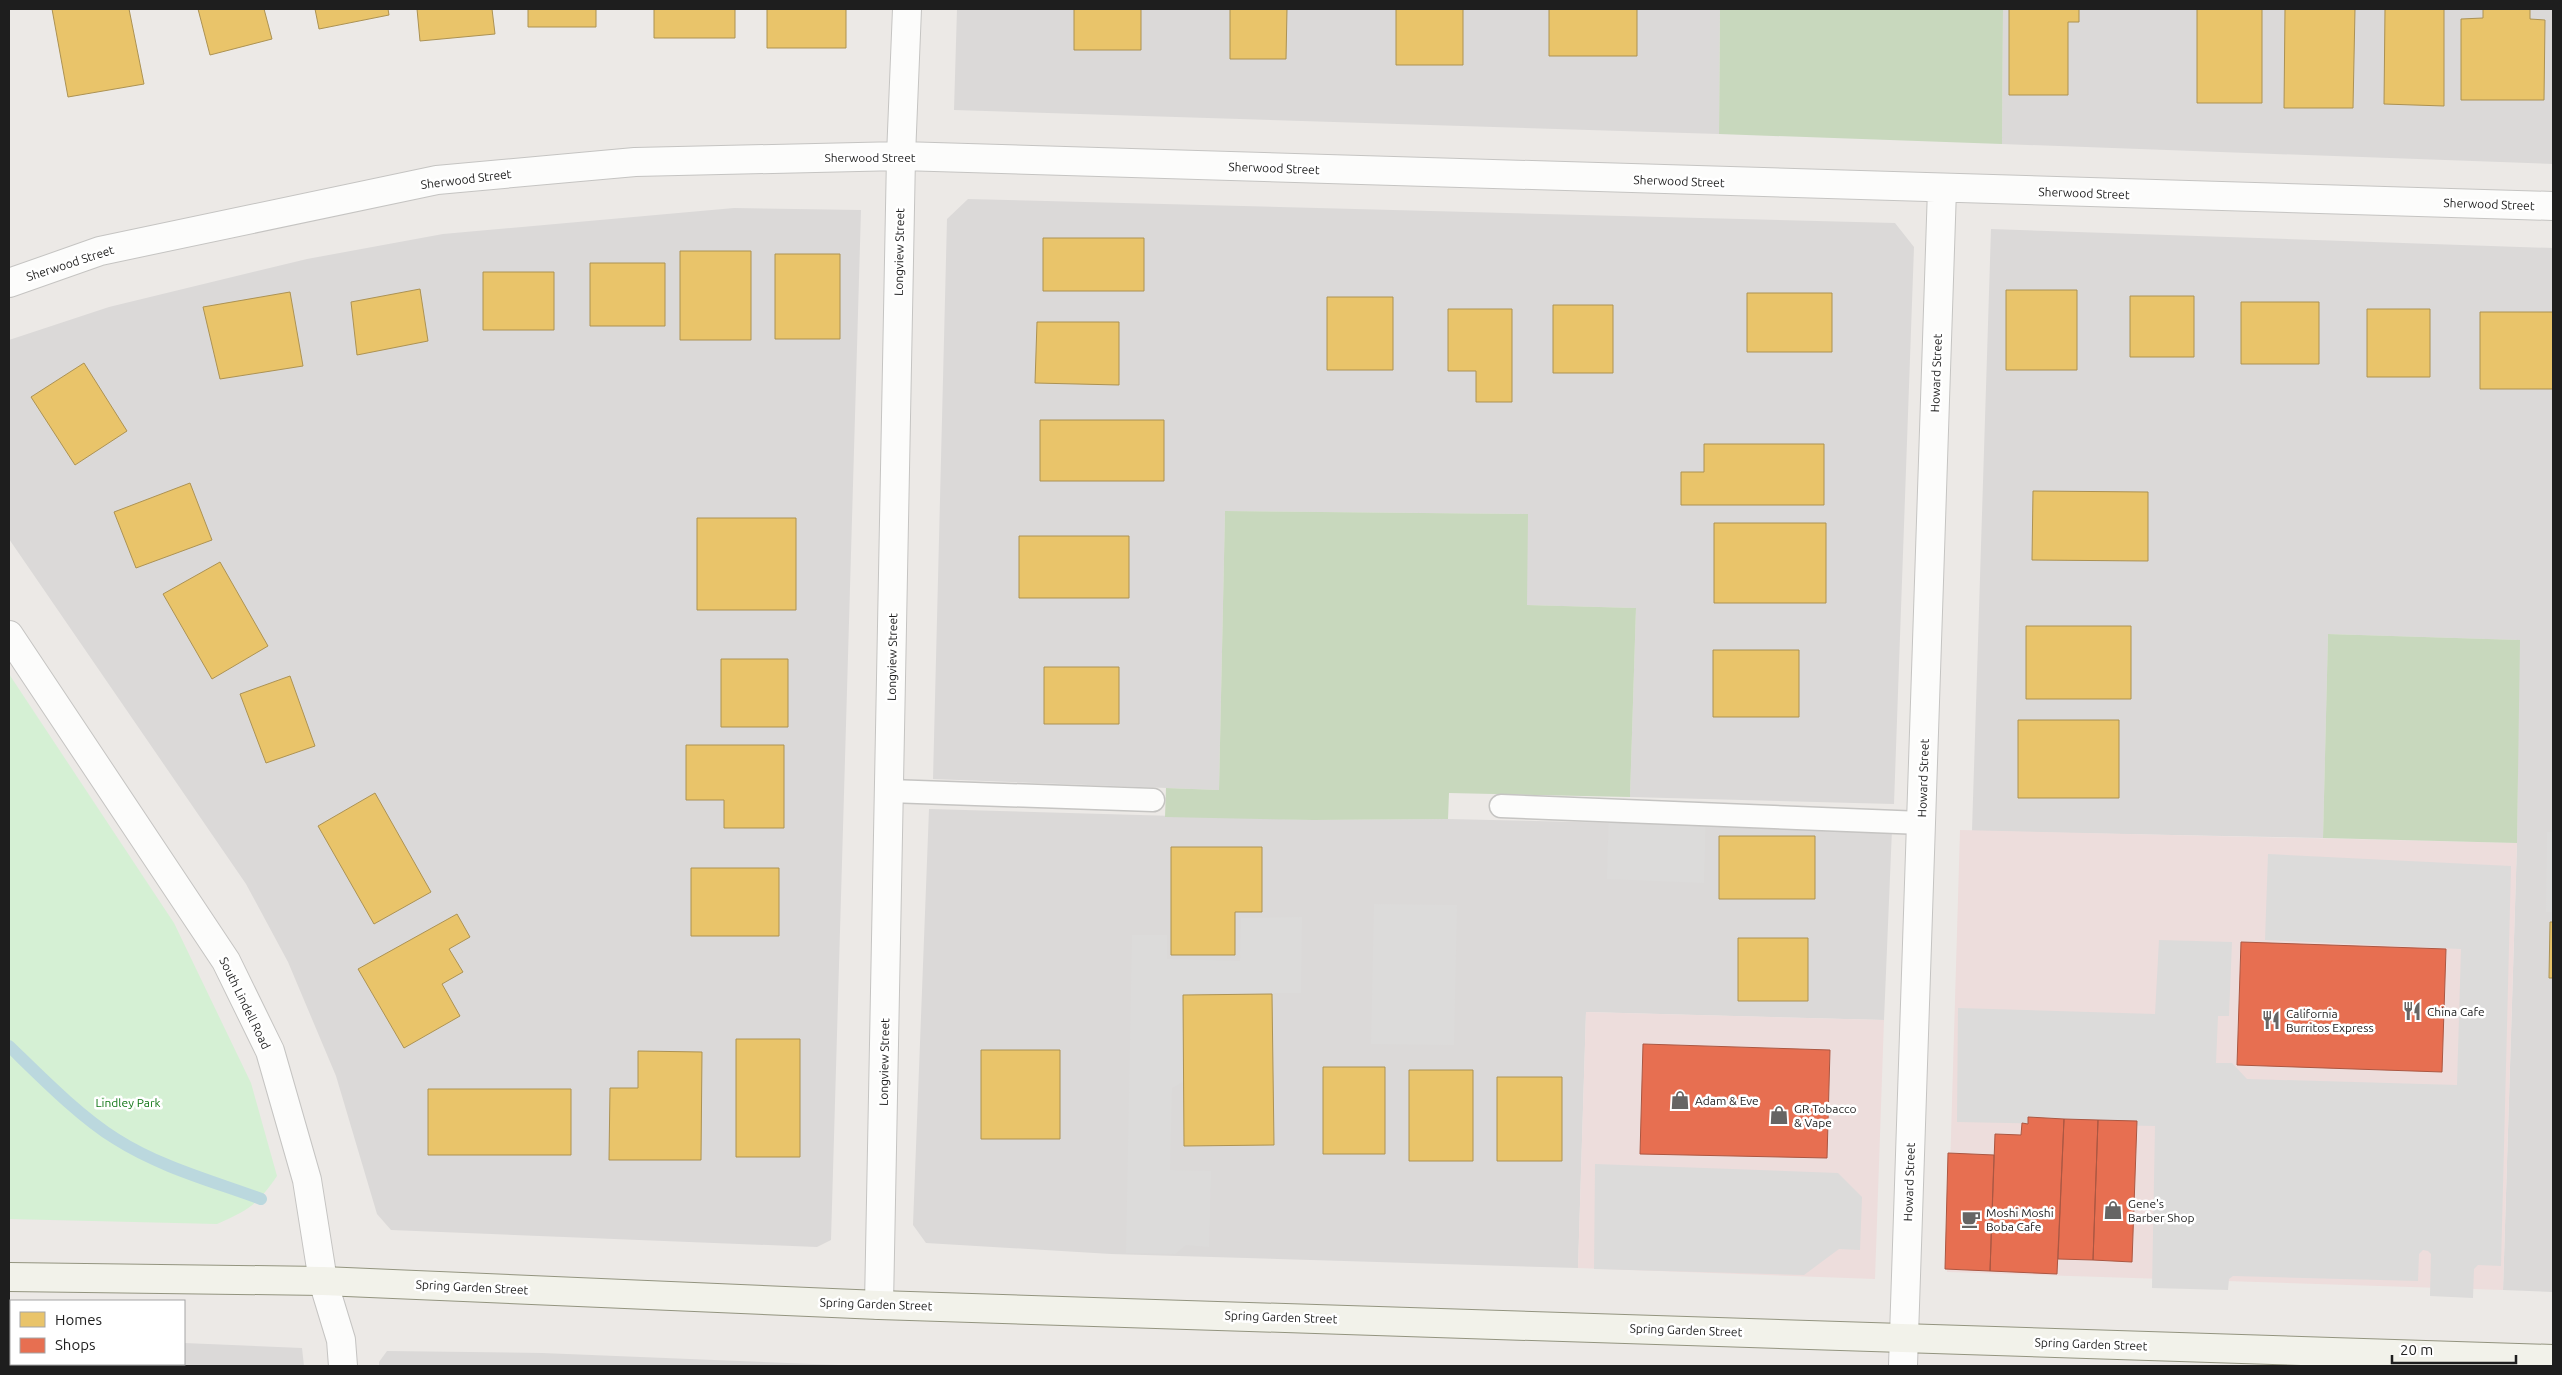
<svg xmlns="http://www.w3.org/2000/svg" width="2562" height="1375" font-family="Ubuntu,sans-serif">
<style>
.residential{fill:#dbd9d8}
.commercial{fill:#eddddc}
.forest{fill:#c8d8bd}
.park{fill:#d5f0d4}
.parking{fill:#dcdbda}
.homes{fill:#e9c46a;stroke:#ac9253}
.shops{fill:#e76f51;stroke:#ab5742}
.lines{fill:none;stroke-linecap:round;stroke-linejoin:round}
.stream{stroke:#bbd8de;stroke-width:12}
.service-casing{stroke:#c5c4c2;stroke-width:25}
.minor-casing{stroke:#c5c4c2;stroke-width:30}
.secondary-casing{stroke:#93947f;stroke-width:30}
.service{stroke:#fcfcfb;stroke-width:22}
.minor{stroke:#fcfcfb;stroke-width:28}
.secondary{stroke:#f2f2ea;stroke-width:28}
.labels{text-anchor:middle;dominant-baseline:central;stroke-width:5;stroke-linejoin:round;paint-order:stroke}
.street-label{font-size:12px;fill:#1e1e1e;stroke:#fff}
.poi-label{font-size:12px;fill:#1e1e1e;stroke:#fff;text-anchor:start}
.park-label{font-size:12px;fill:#117616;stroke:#fff}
</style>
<rect width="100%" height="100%" fill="#ece9e6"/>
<path class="residential" d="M957,9H1720L1719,134L954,110Z
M2003,9H2553V164L2002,144Z
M968,199L1895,223L1914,247L1894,804L1630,797L1636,608L1527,605V514L1225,511L1219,790L933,779L947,219Z
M734,208L861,210L831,1240L817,1247L391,1230L377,1214L336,1076L288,962L246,884L9,539V340L109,307L307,259L443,234Z
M1991,229L2553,248V1292L2503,1290L2517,843L2519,640L2328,634L2323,838L1972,831Z
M929,809L1313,820L1448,819L1892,829L1884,1020L1586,1012L1578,1268L1111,1254L926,1243L913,1225Z
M9,1335H11V1364H184V1343L302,1348L304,1366H9Z
M387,1351L542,1353L864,1366H379V1362Z"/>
<path class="commercial" d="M1960,830L2517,843L2503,1290L1947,1272Z
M1586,1012L1884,1020L1875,1279L1578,1268Z"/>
<path class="forest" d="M1720,9H2003L2002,144L1719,134Z
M1225,511L1528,514L1527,605L1636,608L1630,797L1449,793L1448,819L1313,820L1165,817L1166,788L1219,790Z
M2328,634L2520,640L2517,843L2323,838Z"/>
<path class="park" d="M9,674L174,923L251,1083L277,1176C257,1205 249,1210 217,1224L9,1219Z"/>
<path class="parking" d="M1609,802L1706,805L1704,883L1607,879Z
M2547,832H2553V912H2546Z
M2268,854L2511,866L2501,1266L2478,1265L2474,1269L2473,1298L2430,1296L2431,1254L2428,1251L2423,1250L2419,1254L2418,1281L2233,1276L2229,1279L2228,1290L2152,1288L2155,1126L1957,1122L1958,1008L2155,1014L2159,940L2232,942L2229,1016H2218L2216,1063H2232L2247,1079L2457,1085L2461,949L2265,940Z
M1374,904L1457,905L1454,1045L1371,1044Z
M1302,917L1301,993H1195L1189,1079L1172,1088L1170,1170L1211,1171L1209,1247L1186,1245L1175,1254L1126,1253L1132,935H1167V959L1240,961L1241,918Z
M1595,1164L1838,1173L1862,1197L1860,1250L1839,1249L1804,1275L1594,1269Z"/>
<path class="homes" d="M52,9H129L144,84L68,97Z
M198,9H264L272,39L210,55Z
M315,9H388L389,15L319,29Z
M417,9H492L495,34L420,41Z
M528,9H596V27H528Z
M654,9H735V38H654Z
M767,9H846V48H767Z
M1074,9H1141V50H1074Z
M1230,9H1287L1286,59H1230Z
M1396,9H1463V65H1396Z
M1549,9H1637V56H1549Z
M2009,9H2079V22H2068V95H2009Z
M2197,9H2262V103H2197Z
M2285,9H2355L2353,108H2284Z
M2385,9H2444V106L2384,104Z
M2483,9H2530V19L2545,20L2544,100H2461V19L2483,18Z
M1043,238H1144V291H1043Z
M680,251H751V340H680Z
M775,254H840V339H775Z
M590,263H665V326H590Z
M483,272H554V330H483Z
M420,289L428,341L357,355L351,302Z
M2006,290H2077V370H2006Z
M290,292L303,366L220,379L203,307Z
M1747,293H1832V352H1747Z
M2130,296H2194V357H2130Z
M1327,297H1393V370H1327Z
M2241,302H2319V364H2241Z
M1553,305H1613V373H1553Z
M1448,309H1512V402H1476V371H1448Z
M2367,309H2430V377H2367Z
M2480,312H2553V389H2480Z
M1037,322H1119V385L1035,383Z
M84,363L127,431L75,465L31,397Z
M1040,420H1164V481H1040Z
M1704,444H1824V505H1681V472H1704Z
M190,483L212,540L136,568L114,512Z
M2033,491L2148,492V561L2032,560Z
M697,518H796V610H697Z
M1714,523H1826V603H1714Z
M1019,536H1129V598H1019Z
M220,562L268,646L212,679L163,594Z
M2026,626H2131V699H2026Z
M1713,650H1799V717H1713Z
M721,659H788V727H721Z
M1044,667H1119V724H1044Z
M290,676L315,746L266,763L240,694Z
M2018,720H2119V798H2018Z
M686,745H784V828H724V800H686Z
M375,793L431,892L374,924L318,826Z
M1719,836H1815V899H1719Z
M1171,847H1262V912H1235V955H1171Z
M691,868H779V936H691Z
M457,914L470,937L449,949L463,972L442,984L460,1016L404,1048L358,969Z
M2550,922H2553V978H2549Z
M1738,938H1808V1001H1738Z
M1272,994L1274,1145L1184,1146L1183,995Z
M736,1039H800V1157H736Z
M981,1050H1060V1139H981Z
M638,1051L702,1052L701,1160H609L610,1088H638Z
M1323,1067H1385V1154H1323Z
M1409,1070H1473V1161H1409Z
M1497,1077H1562V1161H1497Z
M428,1089H571V1155H428Z"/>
<path class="shops" d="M2241,942L2446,949L2442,1072L2237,1065Z
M1643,1044L1830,1050L1827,1158L1640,1154Z
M2028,1117L2064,1119L2057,1274L1990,1271L1995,1134L2021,1135L2022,1123L2028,1124Z
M2064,1119L2098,1120L2093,1260L2058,1259Z
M2098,1120L2137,1121L2132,1262L2093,1260Z
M1948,1153L1994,1155L1990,1271L1945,1269Z"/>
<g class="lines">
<path class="stream" d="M9,1046C40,1076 79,1116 116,1139C160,1167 212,1181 261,1199"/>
<g class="service-casing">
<path id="service" d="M889,791L1153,800
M1501,806L1922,823"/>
</g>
<g class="minor-casing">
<path id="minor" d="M9,283L100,251L437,180L635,162L901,156L2553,206
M9,635L226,961L270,1051L307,1180L323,1281L341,1340L343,1366
M879,1305L901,156L907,9
M1903,1366L1942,189"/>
</g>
<g class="secondary-casing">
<path id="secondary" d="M9,1277L323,1281L879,1305L2553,1359"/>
</g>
<use href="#service" class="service"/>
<use href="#minor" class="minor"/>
<use href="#secondary" class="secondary"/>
</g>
<defs>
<g id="restaurant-bare" transform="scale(1.5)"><path d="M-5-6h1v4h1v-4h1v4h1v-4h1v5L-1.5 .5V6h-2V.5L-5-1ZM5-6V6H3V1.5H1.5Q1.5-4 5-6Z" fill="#666564" stroke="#fff" stroke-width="2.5" paint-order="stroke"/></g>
<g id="shop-bare" transform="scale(1.5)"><path d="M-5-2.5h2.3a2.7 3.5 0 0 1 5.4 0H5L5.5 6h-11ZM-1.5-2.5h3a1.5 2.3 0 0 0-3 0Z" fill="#666564" stroke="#fff" stroke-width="2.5" paint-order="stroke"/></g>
<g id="cafe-bare" transform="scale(1.5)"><path d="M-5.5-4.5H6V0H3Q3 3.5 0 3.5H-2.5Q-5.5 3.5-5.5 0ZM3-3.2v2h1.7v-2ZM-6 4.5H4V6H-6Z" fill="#666564" stroke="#fff" stroke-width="2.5" paint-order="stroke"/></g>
</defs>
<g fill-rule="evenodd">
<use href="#restaurant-bare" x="2412" y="1011"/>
<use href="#restaurant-bare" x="2271" y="1020"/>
<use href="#shop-bare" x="1680" y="1100"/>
<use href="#shop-bare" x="1779" y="1115"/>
<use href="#shop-bare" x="2113" y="1210"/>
<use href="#cafe-bare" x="1971" y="1219"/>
</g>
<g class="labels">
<g class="street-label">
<text x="870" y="157">Sherwood Street</text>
<text transform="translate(1274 168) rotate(2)">Sherwood Street</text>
<text transform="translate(466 179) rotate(-7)">Sherwood Street</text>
<text transform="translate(1679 181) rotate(2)">Sherwood Street</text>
<text transform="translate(2084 193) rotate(2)">Sherwood Street</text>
<text transform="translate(2489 204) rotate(2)">Sherwood Street</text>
<text transform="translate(899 252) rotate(-89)">Longview Street</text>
<text transform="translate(70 263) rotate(-18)">Sherwood Street</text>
<text transform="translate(1936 373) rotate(-88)">Howard Street</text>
<text transform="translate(892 657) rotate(-89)">Longview Street</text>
<text transform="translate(1923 778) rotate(-88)">Howard Street</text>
<text transform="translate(245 1003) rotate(64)">South Lindell Road</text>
<text transform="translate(884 1062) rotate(-89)">Longview Street</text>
<text transform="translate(1909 1182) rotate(-88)">Howard Street</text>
<text transform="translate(472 1287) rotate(3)">Spring Garden Street</text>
<text transform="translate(876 1304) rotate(2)">Spring Garden Street</text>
<text transform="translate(1281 1317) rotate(2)">Spring Garden Street</text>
<text transform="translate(1686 1330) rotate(2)">Spring Garden Street</text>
<text transform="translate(2091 1344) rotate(2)">Spring Garden Street</text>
</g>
<g class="poi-label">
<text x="2427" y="1011">China Cafe</text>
<text x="2286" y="1013">California<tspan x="2286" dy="14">Burritos Express</tspan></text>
<text x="1695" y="1100">Adam &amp; Eve</text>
<text x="1794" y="1108">GR Tobacco<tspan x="1794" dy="14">&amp; Vape</tspan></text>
<text x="2128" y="1203">Gene's<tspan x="2128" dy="14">Barber Shop</tspan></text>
<text x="1986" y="1212">Moshi Moshi<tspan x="1986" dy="14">Boba Cafe</tspan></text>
</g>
<g class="park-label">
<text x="128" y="1102">Lindley Park</text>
</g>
</g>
<rect width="2562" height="1375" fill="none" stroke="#1e1e1e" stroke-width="20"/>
<rect x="10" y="1300" width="175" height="65" fill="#ffffff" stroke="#a5a5a5"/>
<rect x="20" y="1312" width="25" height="15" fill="#e9c46a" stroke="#a5a5a5"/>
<text x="55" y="1325" font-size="15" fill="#1e1e1e">Homes</text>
<rect x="20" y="1338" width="25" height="15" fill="#e76f51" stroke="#a5a5a5"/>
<text x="55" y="1350" font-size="15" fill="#1e1e1e">Shops</text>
<path d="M2392 1355v8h124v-8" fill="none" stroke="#1e1e1e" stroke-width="2.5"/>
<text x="2400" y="1355" font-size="15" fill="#1e1e1e" stroke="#ffffff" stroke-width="4" paint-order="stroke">20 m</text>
</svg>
